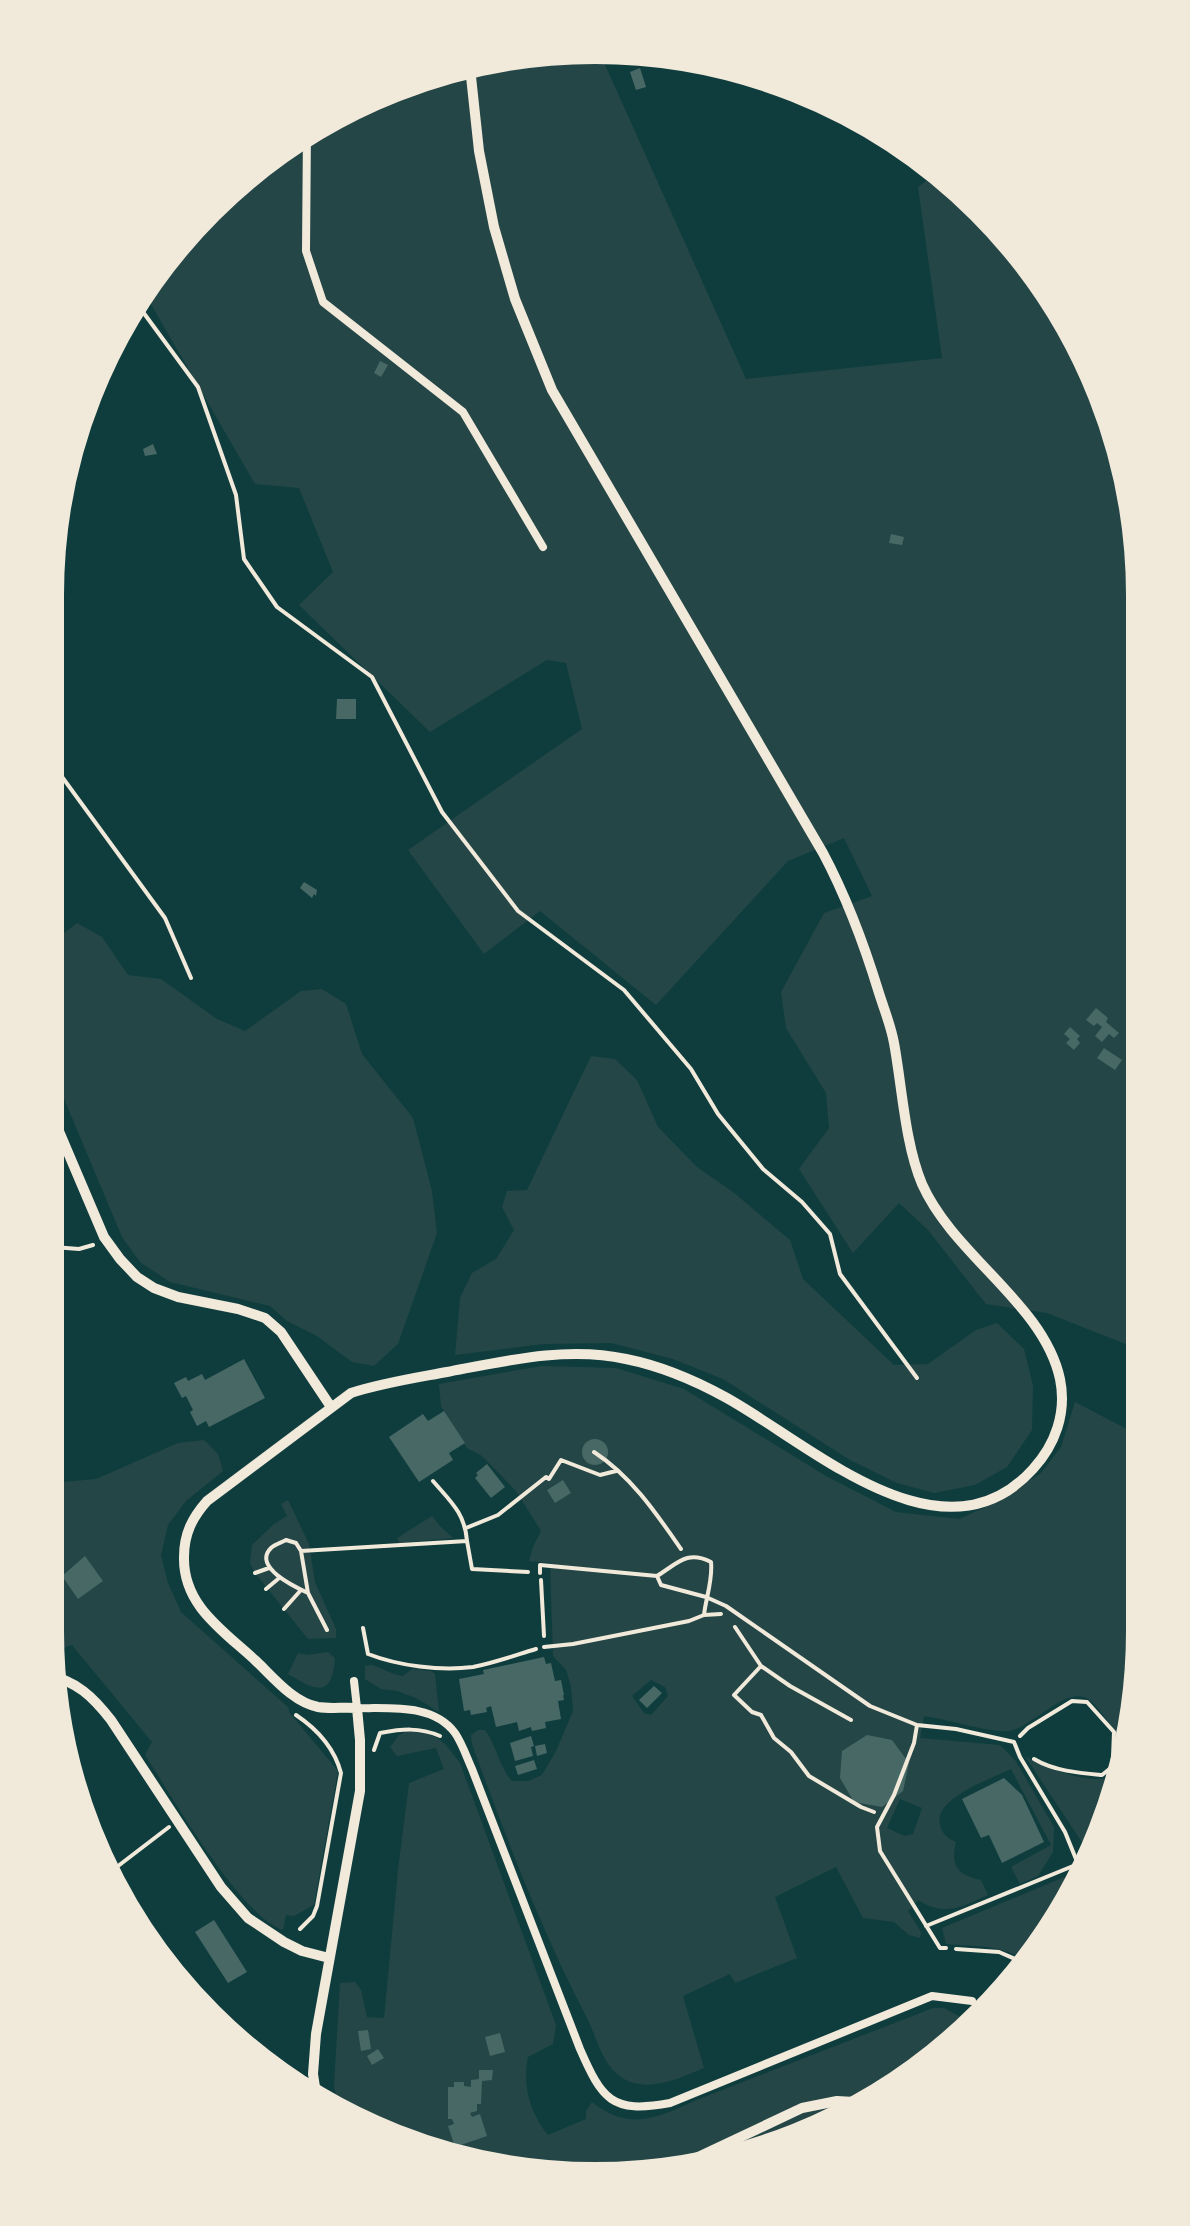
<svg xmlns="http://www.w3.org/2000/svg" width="1190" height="2226" font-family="'Nunito Sans',sans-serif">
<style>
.green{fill:#244646;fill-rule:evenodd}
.building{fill:#486865}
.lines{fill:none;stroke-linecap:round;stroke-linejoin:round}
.path{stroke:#f1e9da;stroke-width:4}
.service{stroke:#f1e9da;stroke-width:4}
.minor{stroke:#f1e9da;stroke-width:8}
.tertiary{stroke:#f1e9da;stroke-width:10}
.rim{fill:none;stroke:#f1e9da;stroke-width:12}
</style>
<rect width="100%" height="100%" fill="#0f3d3e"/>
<path class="green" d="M598,49L746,379L942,358L918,187L945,167L961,178L1056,286L1120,416L1145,523L1148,1366L1128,1345L1047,1313L986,1304L928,1230L899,1203L853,1253L799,1169L829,1128L826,1093L786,1028L781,992L824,913L872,896L844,838L788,861L656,1005L540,911L484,954L408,850L582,729L566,663L547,660L430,732L299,605L333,572L299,488L255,484L141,287L257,155L451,59Z
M77,923L102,937L128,975L161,979L217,1019L245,1031L301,991L322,989L346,1004L362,1054L413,1118L432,1191L437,1233L398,1344L374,1366L352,1362L317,1336L287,1321L270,1306L170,1282L140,1262L122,1237L57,1082L43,1034L41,968L55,940Z
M591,1056L615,1059L637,1080L658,1127L697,1167L733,1192L790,1240L803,1279L894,1365L928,1364L976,1330L997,1323L1024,1349L1033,1386L1032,1430L1007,1467L975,1485L934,1493L897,1483L850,1460L723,1379L673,1359L611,1343L543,1344L455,1355L460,1298L472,1273L496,1259L514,1230L502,1207L507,1191L527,1190Z
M541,1366L616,1368L684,1389L826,1476L896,1512L959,1519L992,1504L1041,1473L1061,1447L1075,1402L1148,1440L1149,1667L1131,1775L1076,1908L1031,1963C1000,1944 981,1947 946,1944L942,1928L1086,1868L1093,1858L1092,1853L1087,1850L1025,1756C1039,1766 1099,1789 1112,1774C1119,1765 1116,1744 1117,1733C1109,1723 1101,1711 1092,1702C1070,1680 1034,1727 1009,1731C990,1733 946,1719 924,1716L920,1738L1000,1745L1015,1760L1054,1827L1053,1852L1038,1876L1020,1884L1011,1867L1051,1845L1011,1769C991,1779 933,1798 940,1825C943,1835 947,1838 956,1842C950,1866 958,1875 981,1880L988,1895C961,1907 946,1917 918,1900L908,1911L921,1932L920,1938L909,1935L894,1922L863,1918L836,1867L775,1897L797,1958L735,1983L730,1974L683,1996L704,2068C678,2079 642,2096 617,2074C602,2061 596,2037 588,2020C542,1932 506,1838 472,1744L471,1735L478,1730H485C497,1746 499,1767 512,1781H528L542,1775L556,1751L573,1711L571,1686L566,1670L553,1656L550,1563L529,1561L533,1547L541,1531L516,1491L482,1456L467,1448L441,1406L439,1384ZM651,1680L665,1687L668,1696L651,1715L644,1713L632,1696ZM900,1799L922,1808L913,1834L904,1836L887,1828Z
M204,1440L218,1454L223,1471L186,1501L168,1525L161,1555L168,1583L181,1612L289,1708V1712L338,1771L314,1905L294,1916L286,1915L283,1930C240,1916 172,1796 145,1755L152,1742L72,1645L44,1655L40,1631V1484L96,1479L178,1443Z
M288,1500L309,1544L315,1582L336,1629V1638L308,1639L255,1573L250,1563L252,1545L274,1524L287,1516L281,1504Z
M432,1516L440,1526L453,1538L399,1543L397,1538Z
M328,1652L335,1658C332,1699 316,1691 288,1674L298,1653L308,1655Z
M371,1665C383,1668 392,1675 403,1676L412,1669L431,1671L435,1674L439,1712L416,1698L397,1691L381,1689L365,1679V1666Z
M409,1730C440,1735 442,1739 460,1763L556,2025L553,2044L528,2057C522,2085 530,2113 548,2135L586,2119V2111L592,2102C628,2131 656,2119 694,2101L933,2008H944L979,2027L961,2048L808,2144L632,2185L452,2167L342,2118L334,2087L340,1983L355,1982L361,1990L367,2017L384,2018L398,1870L409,1783L444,1769L436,1748L397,1756L390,1747L399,1735Z"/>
<path class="building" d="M640,68L646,87L636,90L630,72Z
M380,361L388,365L381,377L374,373Z
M153,444L157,454L145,456L143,449Z
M891,534L904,537L902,545L889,543Z
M337,699H356V719H336Z
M304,882L317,890L316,896L314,894L312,898L300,888Z
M1096,1008L1108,1018L1106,1022L1119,1033L1114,1038L1109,1034L1102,1042L1095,1036L1102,1027L1097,1023L1094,1026L1086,1020Z
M1070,1027L1080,1036L1077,1039L1080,1043L1074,1050L1066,1043L1070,1039L1064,1034Z
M1104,1048L1122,1060L1115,1070L1097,1058Z
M244,1359L265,1398L209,1427L206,1421L197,1426L190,1412L193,1410L186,1396L182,1398L174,1383L186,1377L188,1381L202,1374L205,1380Z
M444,1411L465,1443L449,1453L453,1460L419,1482L389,1437L423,1414L428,1421Z
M582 1452a13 13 0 1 1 26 0a13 13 0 1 1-26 0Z
M487,1464L505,1487L491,1498L475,1478L478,1475L476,1473Z
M563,1480L571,1493L555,1503L547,1490Z
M85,1556L103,1581L78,1599L62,1576Z
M544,1657L546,1664L551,1663L555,1681L561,1680L564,1695H563L564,1700L558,1701L561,1719L545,1722L546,1728L532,1731L531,1727L519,1731L517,1722L496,1727L491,1706L486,1708L487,1712L471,1715L470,1710L464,1711L459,1679L484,1674L483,1670Z
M654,1686L662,1693L647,1708L639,1700Z
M867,1735L892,1740L909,1763L903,1791L882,1807L854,1802L840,1778L842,1751Z
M531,1736L534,1746L531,1747L533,1756L515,1761L510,1743Z
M545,1744L547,1753L537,1756L535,1746Z
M534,1760L537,1769L518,1775L515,1766Z
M1004,1778L1022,1795L1044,1842L1002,1863L989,1835L981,1838L962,1799Z
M1128,1781L1121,1799V1800L1118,1796V1786L1122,1782Z
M214,1920L247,1972L228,1983L195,1932Z
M368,2030L371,2049L361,2051L358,2031Z
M500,2033L505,2052L490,2056L485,2037Z
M378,2049L384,2058L372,2065L367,2056Z
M479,2070H493L492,2080L482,2081L481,2104H477V2111L470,2113L472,2117L480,2114L487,2136L455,2147L448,2126L454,2124L452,2119H448V2087H454V2082H464V2086L471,2087V2080L479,2079Z"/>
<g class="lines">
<path class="path" d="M132,297L198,387L236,495L244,559L277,607L372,677L442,812L518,911L624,990L691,1069L718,1114L763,1169L802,1202L830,1234L840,1274L917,1378
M41,748L165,918L191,978
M40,1246L79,1249L93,1245
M594,1452C631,1476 656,1513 681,1549
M466,1528L498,1515L546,1477L549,1479L561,1460L600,1475L616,1471
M467,1541L472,1569L528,1572
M301,1551L467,1541C465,1513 450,1501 433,1481
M255,1573L269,1568
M541,1580L544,1636
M266,1589L278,1579
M308,1593C295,1587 252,1567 271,1548C275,1544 281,1543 286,1540L296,1543L301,1551L308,1593L327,1630
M284,1609L301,1590
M735,1627L761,1666L790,1686L851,1720
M363,1628L368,1654C399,1666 440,1671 473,1667C494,1663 516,1655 536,1649
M761,1666L734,1695L752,1712L761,1715L774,1738L791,1752L809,1776L861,1807L874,1812
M296,1715C317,1729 334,1747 341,1773L317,1906L313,1916L300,1929
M1020,1736L1028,1728L1072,1701L1087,1702L1114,1732L1113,1757
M374,1750L380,1733C402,1729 419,1727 440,1736
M1034,1759C1054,1771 1079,1773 1102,1775L1112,1767L1113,1757L1134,1758
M105,1876L169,1827
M956,1949L999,1952L1029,1965"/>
<path class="service" d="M540,1573V1565L657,1576L661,1585L706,1597L726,1606L870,1706L917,1725L956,1729L1014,1742L1020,1757L1065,1832L1078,1864L926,1926
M657,1576C678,1563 687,1550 711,1562C713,1580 706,1597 704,1615
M544,1647L573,1644L689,1621L704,1615L721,1614
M917,1725L914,1743L894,1795L877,1827L880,1851L940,1948H946
M1078,1864L1098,1855"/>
<path class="minor" d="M307,130L306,251L323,302L463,412L543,547
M354,1681L357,1708C389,1709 433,1703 455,1733C462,1743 467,1758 472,1769L580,2049C602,2099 611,2114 670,2103L932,1996L972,2001"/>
<path class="tertiary" d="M41,1089L104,1237L120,1259L137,1277L154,1288L178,1297L238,1309L265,1318L281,1332L331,1407
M47,1675C77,1681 93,1697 111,1720L221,1887L248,1918L284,1942L302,1951L329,1958
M318,2107L313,2074L316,2034L360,1791V1740L357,1708C344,1707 330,1709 318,1707C293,1702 274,1678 256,1661C224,1631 183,1606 184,1557C184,1534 192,1518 207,1501L351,1393C382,1383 415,1378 447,1372C505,1361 567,1346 626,1359C661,1366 694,1380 725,1397C808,1442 942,1570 1033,1469C1055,1445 1067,1413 1060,1379C1044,1304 954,1256 922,1184C905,1144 902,1086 894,1043C891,1026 884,1009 879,993C864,944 847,898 823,853L552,390L515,299L494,227L479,151L469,58
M645,2182L802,2108L837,2101L872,2103"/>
</g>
<path d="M0 0H1190V2226H0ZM595 58H595A537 537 0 0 1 1132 595V1631A537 537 0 0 1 595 2168H595A537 537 0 0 1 58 1631V595A537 537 0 0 1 595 58Z" fill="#f1e9da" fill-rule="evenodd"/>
<path class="rim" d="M595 58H595A537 537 0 0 1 1132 595V1631A537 537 0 0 1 595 2168H595A537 537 0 0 1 58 1631V595A537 537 0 0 1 595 58Z"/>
</svg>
